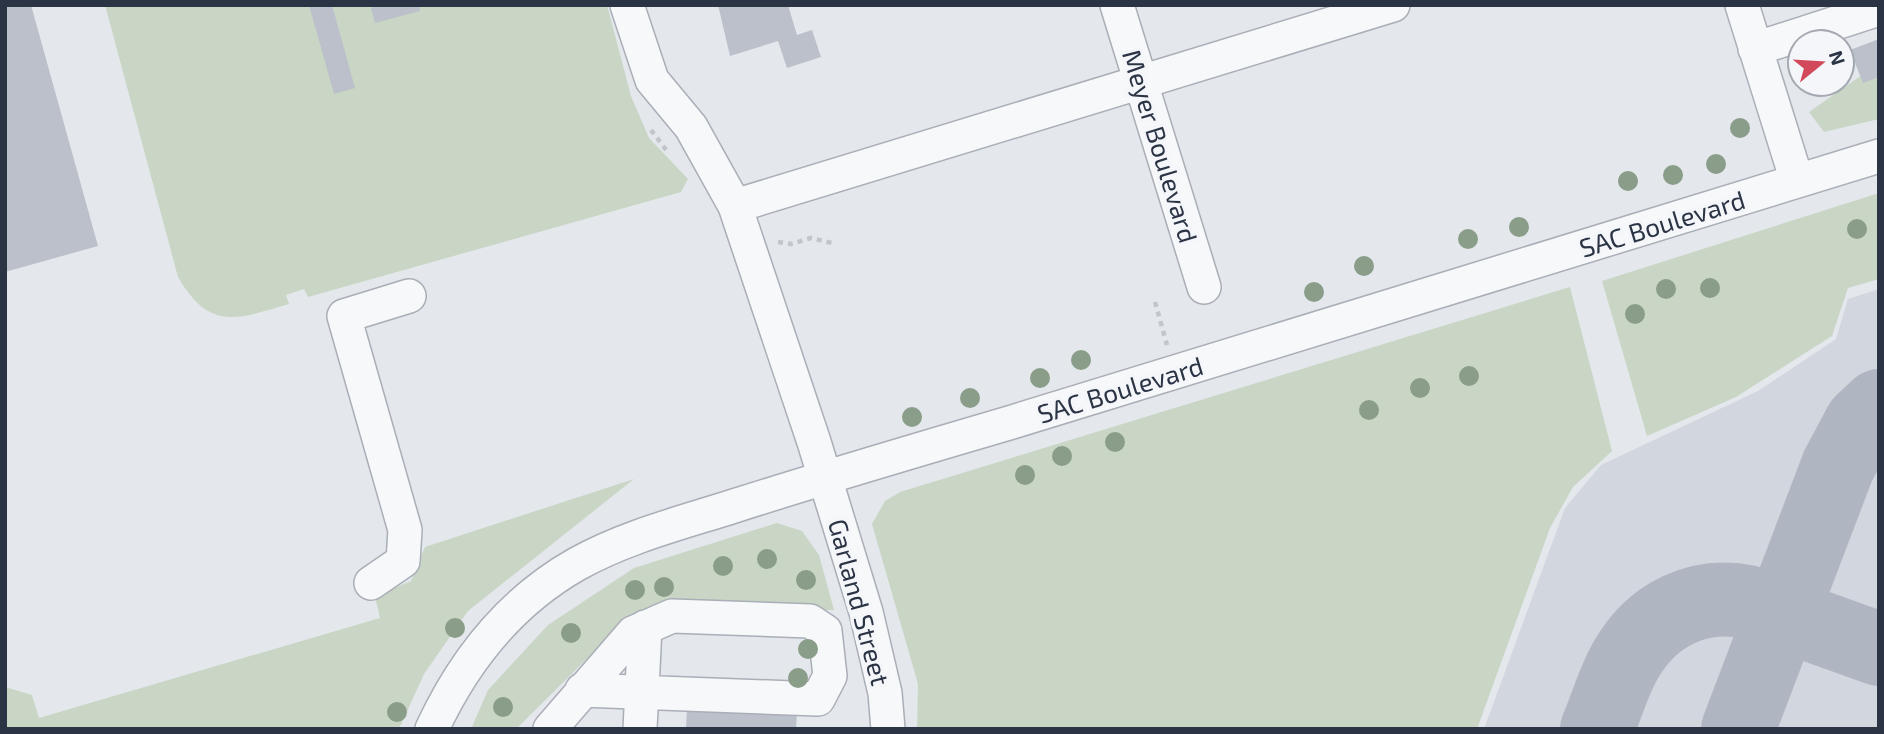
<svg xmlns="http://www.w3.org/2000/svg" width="1884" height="734" font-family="'Exo 2',sans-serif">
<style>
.built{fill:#d2d6de}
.green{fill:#c9d6c5}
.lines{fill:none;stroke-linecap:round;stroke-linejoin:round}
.taxiway{stroke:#b0b6c1;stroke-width:74}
.building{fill:#bbc0ca}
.minor-casing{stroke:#a9aeb7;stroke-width:36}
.path{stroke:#c2c5cb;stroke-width:4.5;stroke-dasharray:5 5;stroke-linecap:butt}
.minor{stroke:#f7f8fa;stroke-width:33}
.tree{fill:#899d89}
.labels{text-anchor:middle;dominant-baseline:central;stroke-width:7;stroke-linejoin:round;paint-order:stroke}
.street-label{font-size:26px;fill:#2b3445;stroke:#f4f6f9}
</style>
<rect width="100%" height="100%" fill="#e4e7ec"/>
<path class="built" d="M1879,289V729H1484L1565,508L1601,465L1758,391L1836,339L1848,299Z"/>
<path class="green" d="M105,5H607L631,96L649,138L688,179L681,192L308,297L304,289L286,295L289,304C237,319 210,332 178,277Z
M1879,63V119L1824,132L1809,112Z
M1879,193V279L1848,288L1832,336L1736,397L1647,436L1602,281Z
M1570,287L1612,451L1573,487L1550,528L1477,729H917L918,684L872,524L885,501L900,492Z
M634,479L468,611L424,674L399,729H5V687L32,695L39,718L380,618L375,596L411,581L425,547Z
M777,523L802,531L819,555L834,610H655L621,625L516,729H471L488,690L548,625L634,568Z"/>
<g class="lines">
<path class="taxiway" d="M1597,729C1607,706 1614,679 1627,658C1653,614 1698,592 1748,602L1879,649
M1738,729L1838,466L1861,423L1879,406"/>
</g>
<path class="building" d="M5,5H31L98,246L5,272Z
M309,5H332L355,88L334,94Z
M381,5H419L420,11L375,23L371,8Z
M718,5H788L797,35L812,30L821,57L787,68L778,41L730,56Z
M1879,39V77L1863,83L1850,50Z
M687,708L797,710L796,729H686Z"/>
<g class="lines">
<g class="minor-casing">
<path id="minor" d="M627,5L652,80L691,127L735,206L814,442L866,612L885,693L888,729
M1117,5L1204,287
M1742,5L1797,181
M1755,49L1879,9
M735,206L1393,5
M371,583L403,561L405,530L344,316L409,296
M432,729C464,660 510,602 577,564C625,537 681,523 734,506C825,477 917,450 1009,423C1299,335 1589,247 1879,156
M550,729L633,633L672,616L810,621L825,631L830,676L818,699L582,690
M640,729L645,627"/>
</g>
<path class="path" d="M651,130L667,151
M778,242L791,244L811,238L836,244
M1155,302L1167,345"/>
<use href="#minor" class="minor"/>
</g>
<g class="tree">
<circle cx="1740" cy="128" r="10"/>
<circle cx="1716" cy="164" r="10"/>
<circle cx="1673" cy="175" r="10"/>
<circle cx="1628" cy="181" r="10"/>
<circle cx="1519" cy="227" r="10"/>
<circle cx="1857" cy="229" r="10"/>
<circle cx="1468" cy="239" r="10"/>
<circle cx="1364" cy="266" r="10"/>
<circle cx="1710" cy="288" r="10"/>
<circle cx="1666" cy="289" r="10"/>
<circle cx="1314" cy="292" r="10"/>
<circle cx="1635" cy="314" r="10"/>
<circle cx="1081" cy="360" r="10"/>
<circle cx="1469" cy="376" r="10"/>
<circle cx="1040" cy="378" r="10"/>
<circle cx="1420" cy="388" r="10"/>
<circle cx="970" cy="398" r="10"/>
<circle cx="1369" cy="410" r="10"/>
<circle cx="912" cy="417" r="10"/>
<circle cx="1115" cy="442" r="10"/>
<circle cx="1062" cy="456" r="10"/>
<circle cx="1025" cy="475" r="10"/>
<circle cx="767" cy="559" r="10"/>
<circle cx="723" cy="566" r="10"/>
<circle cx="806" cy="580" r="10"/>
<circle cx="664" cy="587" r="10"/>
<circle cx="635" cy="590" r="10"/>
<circle cx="455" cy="628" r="10"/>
<circle cx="571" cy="633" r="10"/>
<circle cx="808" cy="649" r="10"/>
<circle cx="798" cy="678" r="10"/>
<circle cx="503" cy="707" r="10"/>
<circle cx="397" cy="712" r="10"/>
</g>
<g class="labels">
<g class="street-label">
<text transform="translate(1161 146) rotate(73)">Meyer Boulevard</text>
<text transform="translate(1662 223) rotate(-17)">SAC Boulevard</text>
<text transform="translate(1120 389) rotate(-17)">SAC Boulevard</text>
<text transform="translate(860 602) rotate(75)">Garland Street</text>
</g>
</g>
<rect width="1884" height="734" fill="none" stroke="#2b3445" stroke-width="14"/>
<g transform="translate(1821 63) rotate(72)"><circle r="33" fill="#f4f6f9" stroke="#a4a8b1" stroke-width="2"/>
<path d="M0-5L12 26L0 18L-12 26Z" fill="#d1495b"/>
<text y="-10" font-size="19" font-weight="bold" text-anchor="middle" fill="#2b3445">N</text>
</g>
</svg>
